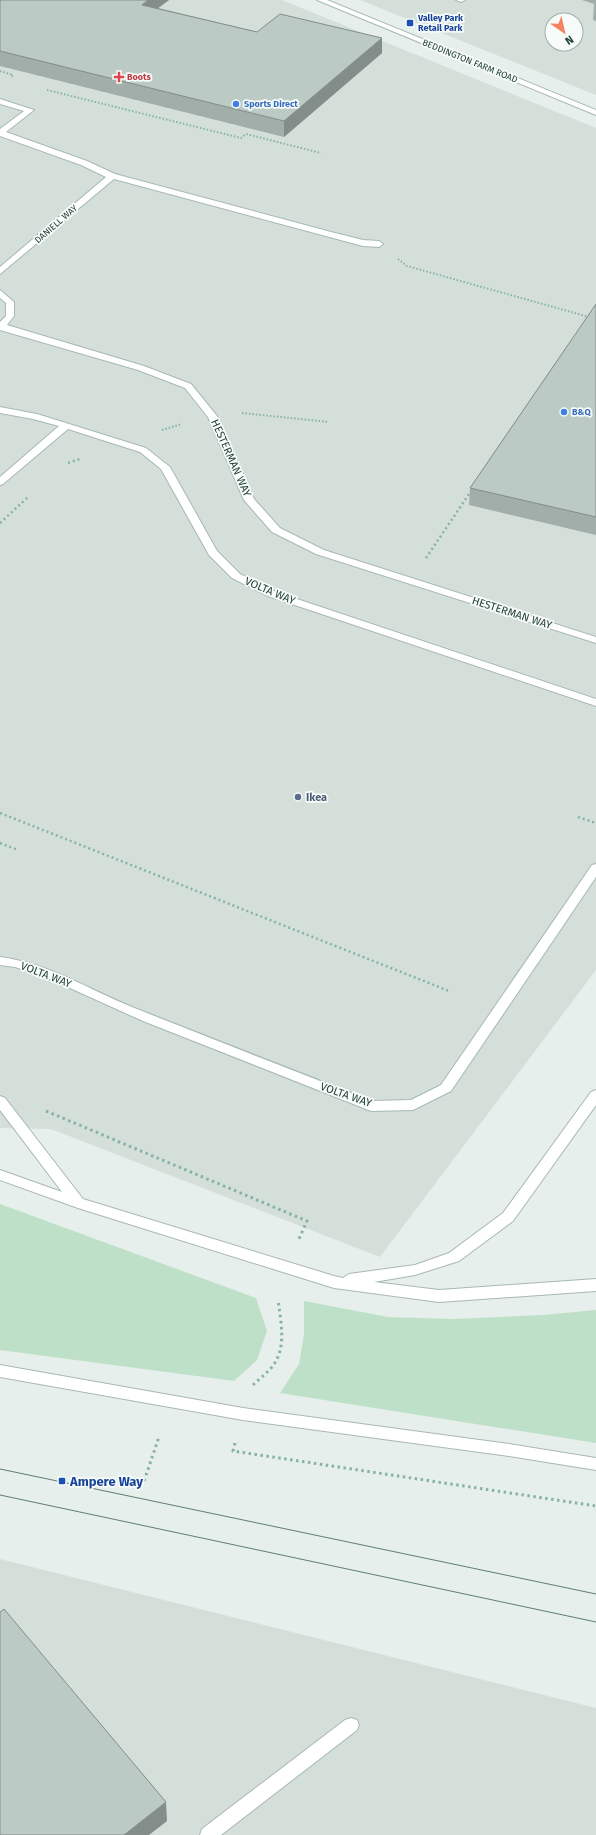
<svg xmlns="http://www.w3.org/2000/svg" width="596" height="1835" font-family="'Fira Sans',sans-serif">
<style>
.built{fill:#d4dfda;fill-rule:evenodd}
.green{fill:#bfe0c8}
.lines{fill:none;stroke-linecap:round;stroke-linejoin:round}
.minor-casing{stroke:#a8b8b2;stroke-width:2}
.path-far2{stroke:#86b3a5;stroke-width:2;stroke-dasharray:1.5 2;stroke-linecap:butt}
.path-far1{stroke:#86b3a5;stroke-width:2.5;stroke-dasharray:2 3;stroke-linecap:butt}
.path{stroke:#86b3a5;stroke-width:3;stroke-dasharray:2.5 3.5;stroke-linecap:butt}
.minor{fill:#fff;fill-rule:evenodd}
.tram{stroke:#5f7d75;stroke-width:1}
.wall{fill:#a1aea9}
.shaded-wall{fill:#838d89}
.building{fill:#bbcac4;stroke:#838d89}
.transit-dot{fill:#1a4fb4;stroke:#f7fbf9;stroke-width:1.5}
.health-dot{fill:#e0444e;stroke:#f7fbf9;stroke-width:1.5}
.shop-dot{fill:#3f7fe0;stroke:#f7fbf9;stroke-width:1.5}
.service-dot{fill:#5c6f8a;stroke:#f7fbf9;stroke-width:1.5}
.labels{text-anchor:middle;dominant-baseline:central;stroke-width:3.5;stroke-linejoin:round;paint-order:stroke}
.far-transit-label{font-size:9px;font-weight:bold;fill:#164399;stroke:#f7fbf9;text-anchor:start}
.far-street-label{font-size:9px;fill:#24423a;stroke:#f7fbf9}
.far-health-label{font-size:9px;font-weight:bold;fill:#be3a42;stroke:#f7fbf9;text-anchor:start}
.far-shop-label{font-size:9px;font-weight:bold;fill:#366cbe;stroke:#f7fbf9;text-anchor:start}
.street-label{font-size:11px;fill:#24423a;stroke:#f7fbf9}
.service-label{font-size:11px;font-weight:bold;fill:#4e5e75;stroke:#f7fbf9;text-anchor:start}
.near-transit-label{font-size:13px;font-weight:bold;fill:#164399;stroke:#f7fbf9;text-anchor:start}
</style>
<rect width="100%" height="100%" fill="#e6efeb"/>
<path class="built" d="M0,0H282L596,128V970L380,1257L51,1129L0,1128Z
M360,0H596V95ZM552,20H576V44H552Z
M0,1559L596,1708V1835H0Z"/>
<path class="green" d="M0,1204L256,1298L267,1331L257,1360L234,1381L0,1350Z
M304,1301L388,1317L453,1319L543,1315L596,1310V1443L280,1393L299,1364L304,1334Z"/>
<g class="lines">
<g class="minor-casing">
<path id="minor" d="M317,0H327L596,110V115Z
M456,0H465L461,2Z
M0,99L34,110L6,132L87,161L115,174L331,232L363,240L379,241L383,244L379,247L363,246L114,179L0,274V267L106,177L81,165L0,136V129L24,111L0,104Z
M0,290L14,302V316L7,325L144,366L191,384L217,416L254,499L280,528L324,550L596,637V643L316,554L272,532L244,500L208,417L185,388L138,370L0,330V322L6,316V303L0,298Z
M0,407L37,414L146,448L170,467L217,551L240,574L276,592L596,699V706L268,596L232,578L209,555L161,469L140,452L68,429L3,484L0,485V477L59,426L33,419L0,413Z
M596,864V877L451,1091L413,1110L371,1111L143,1021L41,975L15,967L0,965V957C48,963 88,989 132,1007C212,1039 292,1070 372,1101L411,1100L441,1085L592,865Z
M596,1090V1105L513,1221L459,1261L415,1275L374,1282L439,1290L596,1279V1291L439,1302L334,1288L78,1208L0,1180V1170L62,1192L0,1110V1096L5,1098L83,1199L334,1276L343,1278L349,1274L415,1265L449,1253L503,1213L591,1092Z
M0,1365L243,1408L509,1444L596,1458V1470L509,1456L243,1420L0,1377Z
M351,1718L357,1720L359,1725L357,1730L221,1835H200L202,1829L345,1720Z"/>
</g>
<path class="path-far2" d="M0,71L13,75L11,77
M47,90L241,138L246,134L321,153
M398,259L407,266L589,317
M242,413L329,422
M162,430L182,424"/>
<path class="path-far1" d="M68,463L80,459
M0,523L28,497
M426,558L471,491
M0,813L449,991
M578,817L596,823
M0,843L18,850"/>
<path class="path" d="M46,1111L307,1221L298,1241
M253,1385C259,1379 266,1374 272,1367C287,1348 281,1323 278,1300
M235,1443L233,1451L596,1506
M144,1481L159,1437"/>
<use href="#minor" class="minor"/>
<path class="tram" d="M0,1469L596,1594
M0,1495L596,1622"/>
</g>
<path class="wall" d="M0,0H169L158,8L257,32L382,53L284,137L0,66Z
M582,0H596V21L593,20L594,4Z
M596,304V535L469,505L470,488Z"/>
<path class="shaded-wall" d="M148,0H169L142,20V5Z
M382,38V53L284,137V121Z
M166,1802L167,1821L149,1835H124Z"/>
<path class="building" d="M0,0H148L142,5L257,32L280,14L382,38L284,121L0,51Z
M596,304V517L470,488Z
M4,1609L166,1802L124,1835H0V1612Z"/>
<g class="transit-dot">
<rect x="406" y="19" width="8" height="8" rx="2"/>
<rect x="58" y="1477" width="8" height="8" rx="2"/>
</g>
<path class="health-dot" d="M117 71h4v4h4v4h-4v4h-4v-4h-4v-4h4z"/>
<g class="shop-dot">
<circle cx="236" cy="104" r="4"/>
<circle cx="564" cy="412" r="4"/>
</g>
<circle class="service-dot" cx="298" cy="797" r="4"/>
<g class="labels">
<g class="far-transit-label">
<text x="418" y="18">Valley Park<tspan x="418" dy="10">Retail Park</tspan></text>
</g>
<g class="far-street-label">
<text transform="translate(470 61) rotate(22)">BEDDINGTON FARM ROAD</text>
<text transform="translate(56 224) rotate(-41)">DANIELL WAY</text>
</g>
<g class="far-health-label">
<text x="127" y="77">Boots</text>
</g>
<g class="far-shop-label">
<text x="244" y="104">Sports Direct</text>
<text x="572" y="412">B&amp;Q</text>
</g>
<g class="street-label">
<text transform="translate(231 458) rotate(66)">HESTERMAN WAY</text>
<text transform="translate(270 591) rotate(23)">VOLTA WAY</text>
<text transform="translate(512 613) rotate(18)">HESTERMAN WAY</text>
<text transform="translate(46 975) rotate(21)">VOLTA WAY</text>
<text transform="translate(346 1095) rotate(19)">VOLTA WAY</text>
</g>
<g class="service-label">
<text x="306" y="797">Ikea</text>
</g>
<g class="near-transit-label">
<text x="70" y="1481">Ampere Way</text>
</g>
</g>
<g transform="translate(564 32) rotate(146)"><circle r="19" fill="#f7fbf9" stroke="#a3b1ad"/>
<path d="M0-3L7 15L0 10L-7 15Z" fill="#f4845f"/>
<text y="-6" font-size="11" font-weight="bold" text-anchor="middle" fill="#24423a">N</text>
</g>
</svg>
